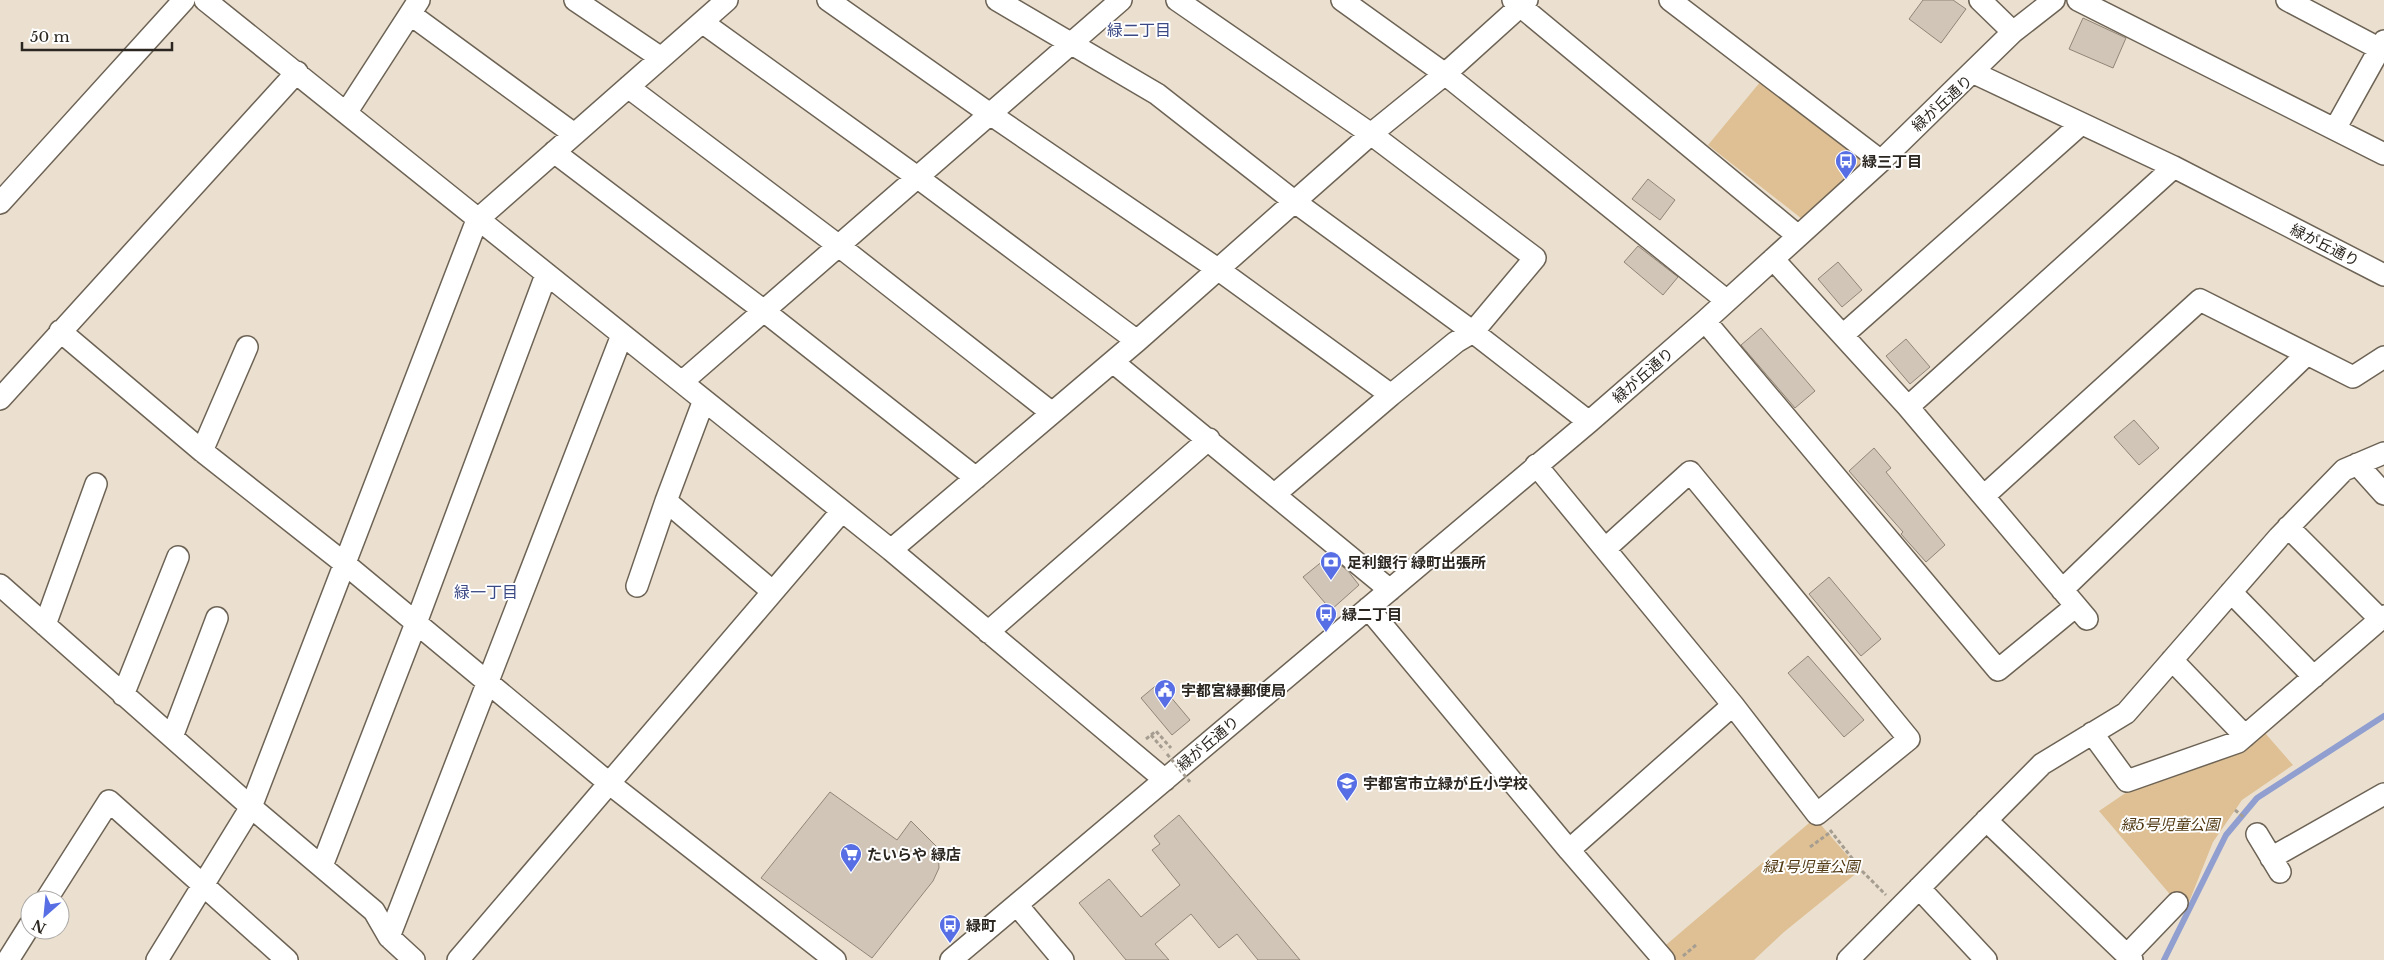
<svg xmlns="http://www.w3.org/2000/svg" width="2384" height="960" font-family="'Libre Baskerville','Noto Sans JP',serif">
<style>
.green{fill:#dec094}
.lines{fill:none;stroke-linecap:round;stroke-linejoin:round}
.stream{stroke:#909fd0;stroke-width:6}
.building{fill:#d0c5b6;stroke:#908577}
.minor-casing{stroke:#6d6355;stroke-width:24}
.path{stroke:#a69d91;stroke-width:3;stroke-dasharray:4 2.5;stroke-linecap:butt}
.minor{stroke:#fff;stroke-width:21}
.path-bridge{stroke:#a69d91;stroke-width:3;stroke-dasharray:4 2.5;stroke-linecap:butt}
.labels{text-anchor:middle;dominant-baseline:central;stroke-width:4;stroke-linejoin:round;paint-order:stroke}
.street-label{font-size:15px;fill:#2b2620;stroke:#fff}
.poi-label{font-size:15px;font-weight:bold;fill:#2b2620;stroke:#fff;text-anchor:start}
.park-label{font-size:15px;font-style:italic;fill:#513a14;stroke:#fff}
.neighbourhood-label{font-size:16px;fill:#3b4984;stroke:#fff}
</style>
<rect width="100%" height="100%" fill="#ebe0d0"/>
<path class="green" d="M1761,81L1867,159L1802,219L1708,145Z
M2265,733L2293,765L2242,800L2213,842L2185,912L2099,811L2124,794L2190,766L2249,747Z
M1815,818L1853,862L1858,872L1784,932L1754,960H1669L1660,950Z"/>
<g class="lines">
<path class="stream" d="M2164,960L2226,835L2257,798L2384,716"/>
</g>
<path class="building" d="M1923,0H1953L1966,9L1941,43L1909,19Z
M2083,18L2126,38L2113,68L2069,49Z
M1648,179L1675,200L1660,220L1632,199Z
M1638,246L1678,277L1663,295L1624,262Z
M1838,262L1862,290L1842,307L1818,279Z
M1761,328L1815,391L1795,408L1741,345Z
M1906,339L1930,367L1910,384L1886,356Z
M2134,420L2159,448L2139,465L2114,437Z
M1874,448L1891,468L1886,472L1945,545L1926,562L1901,534L1903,532L1849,471Z
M1329,556L1348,571L1359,585L1331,610L1303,577Z
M1829,577L1881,639L1861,656L1809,594Z
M1808,656L1864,720L1844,737L1788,673Z
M1159,683L1190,720L1172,735L1141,698Z
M830,792L897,840L911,821L938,848L939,868L933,881L872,958L761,878Z
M1179,815L1300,960H1258L1237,934L1219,948L1191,914L1155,944L1169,960H1126L1079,903L1109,879L1141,917L1180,885L1152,850L1160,844L1154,836Z"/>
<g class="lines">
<g class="minor-casing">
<path id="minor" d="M205,0L891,550L1165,780
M575,0L661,58
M828,0L990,114L1219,270L1391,395
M997,0L1157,94L1295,202L1473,332L1589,422
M1177,0L1371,134L1535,258L1473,332L1456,342L1391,395L1275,494
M1342,0L1445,74L1727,301
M1513,0L1798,236
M1670,0L1881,161
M2078,0L2384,154
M2287,0L2380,49
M410,14L574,134
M702,22L917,177L1137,341
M2013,32L2054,0
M1972,72L2013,32L1980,0
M628,87L839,246L1052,413
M346,113L419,0
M2335,129L2384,41
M554,152L764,311L976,478
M0,203L184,0
M1773,259L1908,407L2087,619
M1705,321L1998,670L2076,606
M60,331L202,451L344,563L610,784L835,960
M1843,335L2081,124
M1113,362L1390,590
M682,382L1121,0
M0,399L297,72
M1908,407L2174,167
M202,451L247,347
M2357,464L2384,494
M1536,465L1733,705L1817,814L1909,739L1690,472L1605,549
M1984,496L2200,300L2353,377L2384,357
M666,501L772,591
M2288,527L2380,619
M891,550L1137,341L1371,134L1445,74L1527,0
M0,585L251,807L374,911L389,937L414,960
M637,586L666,501L704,400
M2062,590L2307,354
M2231,592L2314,677
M1368,608L1569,850L1733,705
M45,625L96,484
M988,632L1209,439
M2172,660L2245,736
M123,695L178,557
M2092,733L2127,781L2238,742L2384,616
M172,737L217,618
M1986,820L2132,960
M2257,834L2280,872
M1569,850L1664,960
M2271,858L2384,794
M322,866L416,623L546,275
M1919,888L1986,960
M46,900L109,801L287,960
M1017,905L1063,960
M389,937L622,335
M2127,955L2177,903
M8,960L30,925
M157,960L251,807L477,220L727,0
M458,960L842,511
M951,960L1589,422L1705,321L1881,161L1972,72L2174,167L2384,275
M1848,960L2042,764L2126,713L2279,537L2344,470L2384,453"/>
</g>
<path class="path" d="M1151,735L1164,750
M1146,739L1156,731L1171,748
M2235,810L2245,818
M1830,830L1862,871L1886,895
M1810,847L1832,831
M1683,956L1696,945"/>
<use href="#minor" class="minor"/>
<path class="path-bridge" d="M1167,754L1190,782"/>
</g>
<defs>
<g id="bus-pin" transform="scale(1.125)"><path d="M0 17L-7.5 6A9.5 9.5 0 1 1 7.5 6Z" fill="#576ee4" stroke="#fff"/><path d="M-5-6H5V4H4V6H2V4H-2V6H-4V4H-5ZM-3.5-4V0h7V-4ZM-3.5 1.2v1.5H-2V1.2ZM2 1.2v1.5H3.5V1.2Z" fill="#fff"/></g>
<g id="bank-pin" transform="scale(1.125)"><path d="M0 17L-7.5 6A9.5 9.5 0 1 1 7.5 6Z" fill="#576ee4" stroke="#fff"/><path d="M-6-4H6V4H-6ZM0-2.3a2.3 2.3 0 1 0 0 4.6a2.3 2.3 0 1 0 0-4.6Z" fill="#fff"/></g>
<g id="civic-pin" transform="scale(1.125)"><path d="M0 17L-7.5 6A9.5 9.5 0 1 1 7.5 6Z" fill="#576ee4" stroke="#fff"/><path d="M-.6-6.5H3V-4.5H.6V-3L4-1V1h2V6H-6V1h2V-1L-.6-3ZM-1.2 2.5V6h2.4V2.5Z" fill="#fff"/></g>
<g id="school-pin" transform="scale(1.125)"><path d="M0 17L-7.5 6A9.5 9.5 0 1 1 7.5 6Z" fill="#576ee4" stroke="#fff"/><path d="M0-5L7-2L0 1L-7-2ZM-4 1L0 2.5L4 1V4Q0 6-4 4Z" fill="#fff"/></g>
<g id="supermarket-pin" transform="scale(1.125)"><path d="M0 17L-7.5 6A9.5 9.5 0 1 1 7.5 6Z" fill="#576ee4" stroke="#fff"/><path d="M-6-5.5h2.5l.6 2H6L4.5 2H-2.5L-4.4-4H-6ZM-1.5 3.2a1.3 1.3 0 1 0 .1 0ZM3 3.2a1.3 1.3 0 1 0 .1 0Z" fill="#fff"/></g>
</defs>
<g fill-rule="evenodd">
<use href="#bus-pin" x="1846" y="161"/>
<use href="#bank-pin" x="1331" y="562"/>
<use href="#bus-pin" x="1326" y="614"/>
<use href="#civic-pin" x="1165" y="690"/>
<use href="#school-pin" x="1347" y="783"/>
<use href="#supermarket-pin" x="851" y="854"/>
<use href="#bus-pin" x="950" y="925"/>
</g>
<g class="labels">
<g class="street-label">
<text transform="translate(1942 103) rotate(-42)">緑が丘通り</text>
<text transform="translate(2325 245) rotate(27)">緑が丘通り</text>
<text transform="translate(1643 375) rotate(-41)">緑が丘通り</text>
<text transform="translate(1208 743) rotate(-40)">緑が丘通り</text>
</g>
<g class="poi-label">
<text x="1862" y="161">緑三丁目</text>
<text x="1347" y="562">足利銀行 緑町出張所</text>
<text x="1342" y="614">緑二丁目</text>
<text x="1181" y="690">宇都宮緑郵便局</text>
<text x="1363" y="783">宇都宮市立緑が丘小学校</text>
<text x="867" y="854">たいらや 緑店</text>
<text x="966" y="925">緑町</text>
</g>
<g class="park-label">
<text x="2170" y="824">緑5号児童公園</text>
<text x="1811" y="866">緑1号児童公園</text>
</g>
<g class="neighbourhood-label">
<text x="1139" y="30">緑二丁目</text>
<text x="486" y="592">緑一丁目</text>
</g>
</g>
<g transform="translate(45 915) rotate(207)"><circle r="24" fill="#ffffff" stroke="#aaa8a6"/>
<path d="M0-4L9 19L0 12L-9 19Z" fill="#576ee4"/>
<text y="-8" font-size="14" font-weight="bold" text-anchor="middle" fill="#2b2620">N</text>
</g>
<path d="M22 42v8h150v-8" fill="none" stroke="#2b2620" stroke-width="2.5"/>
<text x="30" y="42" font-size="15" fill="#2b2620" stroke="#ffffff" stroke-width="4" paint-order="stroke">50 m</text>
</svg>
